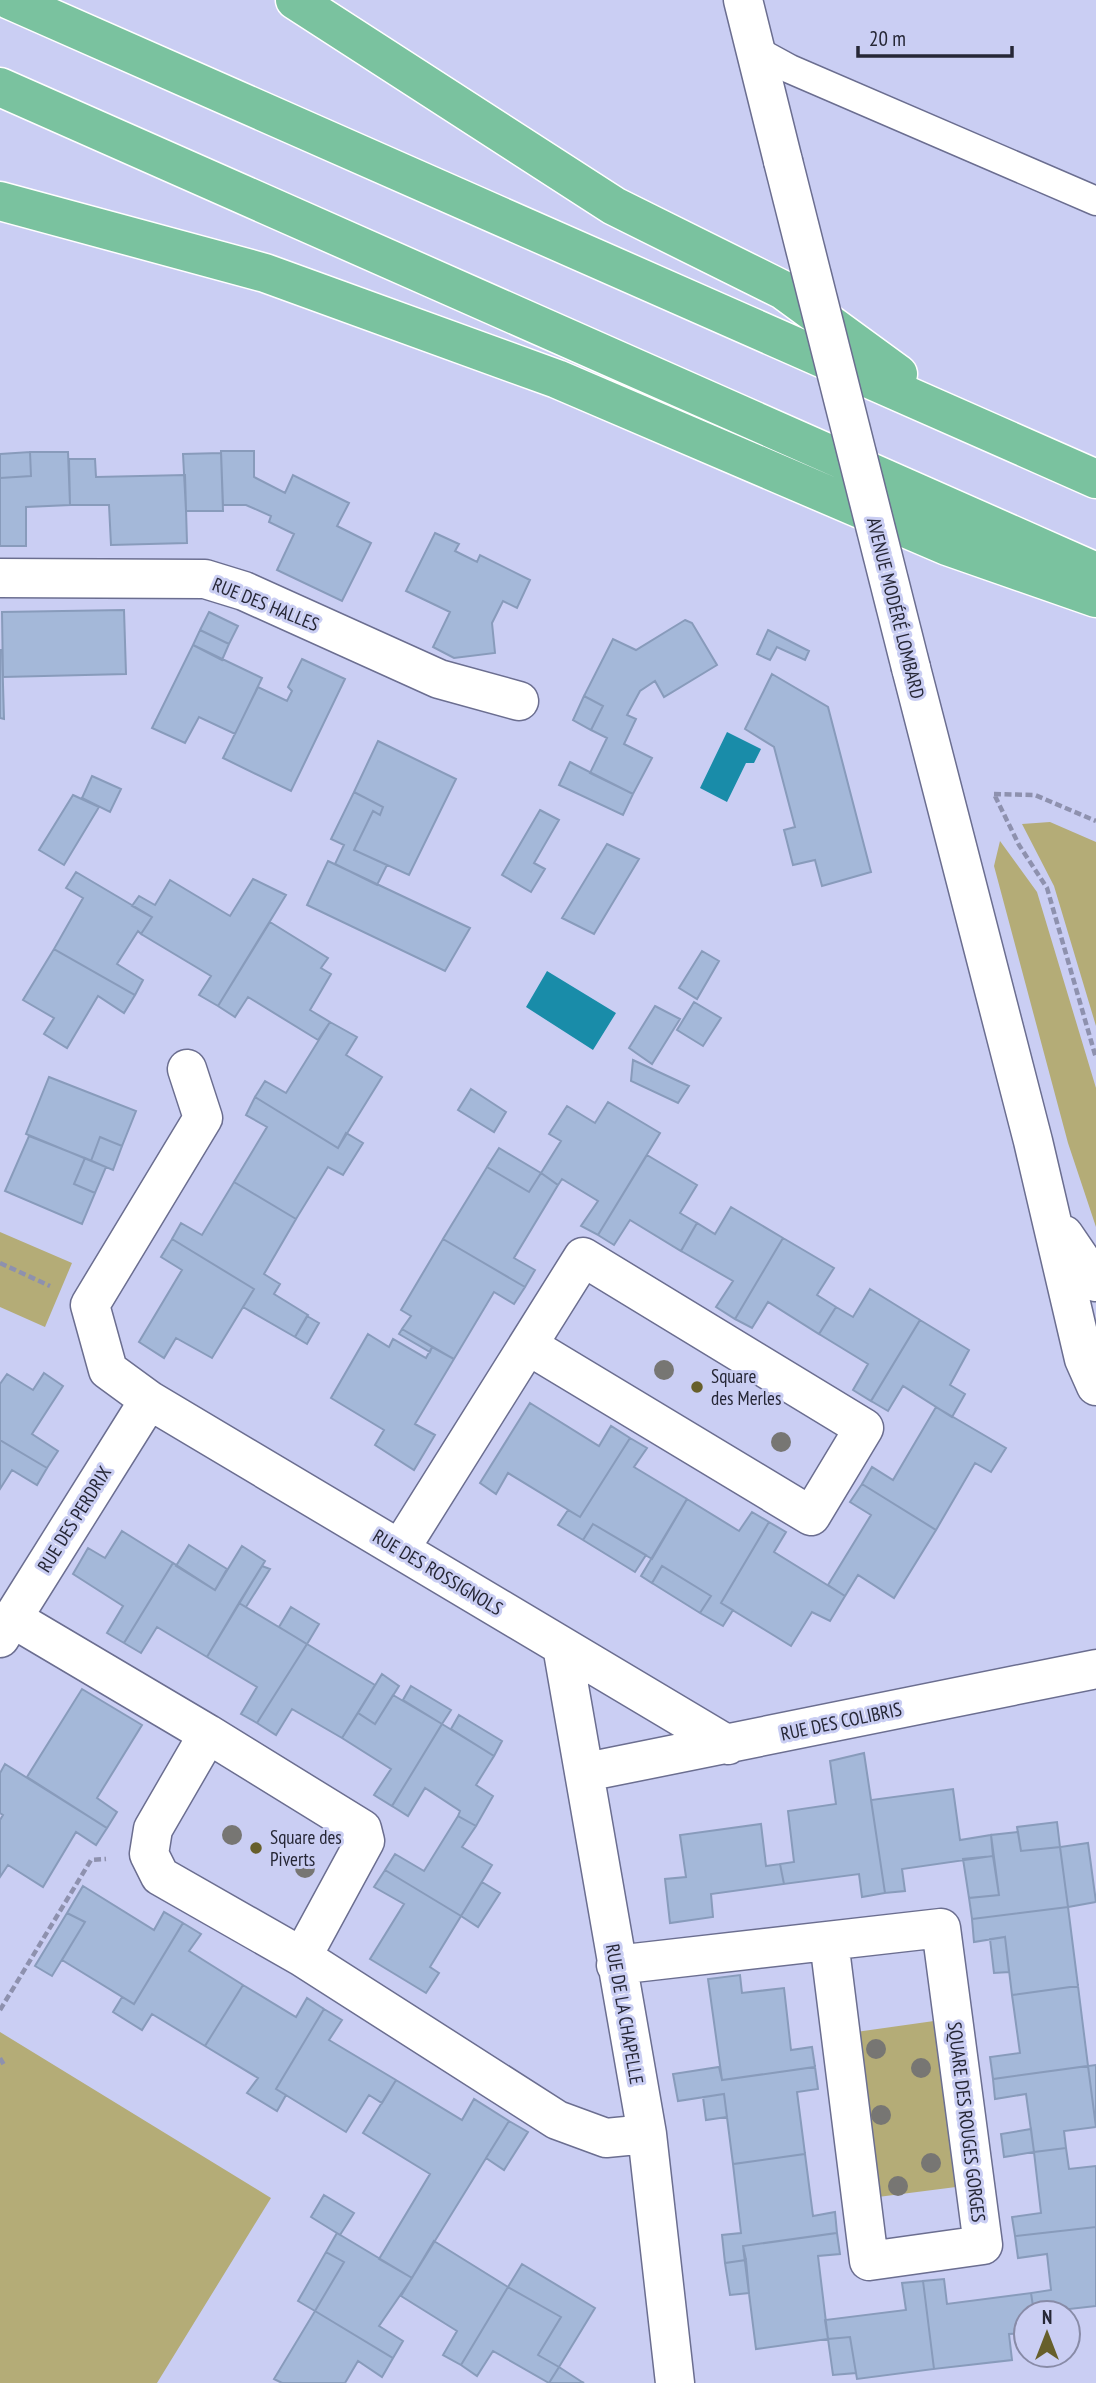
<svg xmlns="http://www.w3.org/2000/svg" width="1096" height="2383" font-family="'PT Sans Narrow',sans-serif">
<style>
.green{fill:#b4ac77}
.water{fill:#198ca9}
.building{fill:#a4b8d9;stroke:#889bbb;stroke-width:2}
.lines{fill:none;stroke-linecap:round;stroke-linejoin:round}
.service-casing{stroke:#6b6e90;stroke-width:31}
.minor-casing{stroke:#6b6e90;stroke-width:41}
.tertiary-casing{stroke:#6b6e90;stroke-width:41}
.trunk-casing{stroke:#fff;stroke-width:41}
.path{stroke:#8e91ae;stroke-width:4.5;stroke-dasharray:7 3.5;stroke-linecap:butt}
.service{stroke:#fff;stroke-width:28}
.minor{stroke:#fff;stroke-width:38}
.tertiary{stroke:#fff;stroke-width:38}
.trunk{stroke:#7ac29f;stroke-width:38}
.tertiary-bridge-casing{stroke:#6b6e90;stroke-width:41;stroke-linecap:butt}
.tertiary-bridge{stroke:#fff;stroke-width:38}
.tree{fill:#777673}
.poi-dot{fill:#675f2b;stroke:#cacef3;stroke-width:2.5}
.labels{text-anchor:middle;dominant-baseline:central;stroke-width:6;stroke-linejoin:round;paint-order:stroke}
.street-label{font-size:19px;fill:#262736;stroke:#cacef3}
.poi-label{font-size:19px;fill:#262736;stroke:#cacef3;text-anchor:start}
</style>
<rect width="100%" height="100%" fill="#cacef3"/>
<path class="green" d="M1050,822L1096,842V1026L1054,886L1022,824Z
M1000,841L1037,892L1096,1088V1227L1068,1143L994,866Z
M0,1232L72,1263L45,1327L0,1307Z
M934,2021L956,2187L878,2197L856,2032Z
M0,2032L271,2198L157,2383H0Z"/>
<path class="water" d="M727,732L761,749L754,763H746L727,802L700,788Z
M547,971L616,1013L593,1050L526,1007Z"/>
<path class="building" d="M221,451H254V477L285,493L293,475L349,503L337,526L371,543L342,601L277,570L294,534L269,522L271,516L246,505H223Z
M30,452H68L70,505L26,507V546H0V478L31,476Z
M30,452L31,476L0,478V454Z
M221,453L223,511H186L183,454Z
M69,459H95L96,477L185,475L187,543L111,545L109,505H70Z
M435,533L459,544L455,551L477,562L480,555L530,580L517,608L503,601L492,623L495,653L454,658L433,647L450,612L406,591Z
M124,610L126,674L3,677L2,612Z
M209,612L238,626L229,644L200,630Z
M685,620L692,623L717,665L664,697L655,681L640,691L627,715L636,719L624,744L652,758L633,794L590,773L607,738L591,730L603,706L584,696L613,639L636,650Z
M200,630L229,644L222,660L193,645Z
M768,630L809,651L805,660L777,647L770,660L757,654Z
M193,645L262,678L235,734L199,717L185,743L152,728Z
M0,650H2L4,719L0,718Z
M302,659L345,679L291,791L223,758L258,687L287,701L292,691L288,687Z
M772,674L828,707L871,872L822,886L815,860L793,865L784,830L795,827L774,747L745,729Z
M584,696L603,706L591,730L573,720Z
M378,741L456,779L409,875L354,850L373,811L380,815L383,807L354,792Z
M570,762L633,794L623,815L559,785Z
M92,776L121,789L110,812L82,798Z
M354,792L383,807L380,815L373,811L354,850L387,865L377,885L335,864L344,845L331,839Z
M73,795L99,807L64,865L39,850Z
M540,810L559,820L534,863L545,869L531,892L502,875Z
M607,844L639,859L594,934L562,918Z
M328,861L470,928L445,971L307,905Z
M76,872L152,917L141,934L138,931L117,964L143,980L135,995L54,949L83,898L66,888Z
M253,879L286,895L218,1006L199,995L211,976L141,934L152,917L132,906L139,896L155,905L170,880L230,916Z
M270,922L328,958L321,968L331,974L310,1010L330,1022L318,1040L248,997L235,1017L218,1006Z
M54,949L135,995L124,1013L98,996L67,1048L44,1034L54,1018L23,1000Z
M702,951L719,961L697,999L679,988Z
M694,1002L721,1018L703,1046L677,1030Z
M655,1006L680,1019L652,1064L629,1048Z
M330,1022L357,1037L346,1055L382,1077L338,1148L255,1097L265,1081L286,1093Z
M633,1060L689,1086L678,1103L631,1081Z
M49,1077L136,1111L122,1146L100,1137L91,1161L26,1134Z
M471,1089L506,1112L494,1132L458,1110Z
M255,1097L338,1148L346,1133L363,1143L343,1175L328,1167L296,1219L234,1182L267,1127L246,1115Z
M608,1102L660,1133L598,1235L581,1226L598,1201L562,1179L558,1185L541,1173L561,1141L549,1134L567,1106L595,1123Z
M29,1136L85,1158L74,1184L95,1193L82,1224L5,1191Z
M100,1137L122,1146L113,1170L91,1161Z
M499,1148L541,1173L529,1192L487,1167Z
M647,1155L697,1185L680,1213L697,1223L681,1251L630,1220L614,1245L598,1235Z
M85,1158L106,1167L95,1193L74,1184Z
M487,1167L529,1192L541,1173L558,1185L514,1258L535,1270L525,1287L443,1239Z
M234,1182L296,1219L264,1274L280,1284L274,1294L308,1315L295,1337L243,1307L254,1289L172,1239L181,1223L202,1235Z
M731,1207L783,1238L735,1319L716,1307L733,1281L681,1251L697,1223L715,1234Z
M783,1238L834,1268L817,1295L836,1307L819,1334L768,1302L752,1328L735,1319Z
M172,1239L254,1289L212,1358L176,1338L164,1358L139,1342L182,1270L161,1257Z
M443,1239L525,1287L514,1304L494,1292L454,1359L402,1329L411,1316L401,1310Z
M870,1289L920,1320L871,1401L853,1390L868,1364L819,1334L836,1307L853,1317Z
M307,1316L319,1323L307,1344L295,1337Z
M920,1320L969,1350L950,1385L965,1394L952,1417L903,1386L888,1411L871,1401Z
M402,1329L432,1347L430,1352L399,1334Z
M368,1334L389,1347L393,1339L426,1358L432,1347L454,1359L415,1424L435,1435L414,1470L375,1445L384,1430L331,1398Z
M44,1373L63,1386L32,1434L58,1451L47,1468L0,1440V1384L7,1374L33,1390Z
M530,1403L599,1446L611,1426L630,1438L580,1517L508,1473L496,1494L480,1483Z
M936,1407L1006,1448L991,1472L975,1463L936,1530L862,1484L872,1467L893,1480Z
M630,1438L647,1448L634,1467L687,1499L652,1559L593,1524L583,1540L558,1525L568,1510L580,1517Z
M0,1440L47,1468L37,1485L12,1470L0,1489Z
M862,1484L936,1530L894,1598L858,1575L845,1596L828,1585L871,1515L850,1502Z
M687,1499L739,1531L752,1512L769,1522L721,1603L733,1610L723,1626L700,1613L711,1596L662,1566L652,1583L641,1576Z
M769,1522L786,1532L774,1552L845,1596L830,1621L812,1612L791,1646L721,1603Z
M593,1524L646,1555L635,1572L583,1540Z
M122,1531L173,1563L124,1643L107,1633L123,1606L73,1574L88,1548L105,1558Z
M189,1545L227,1569L215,1590L176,1566Z
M242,1546L265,1561L207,1657L157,1627L141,1653L124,1643L173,1563L215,1590Z
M262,1566L270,1569L246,1607L239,1603Z
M662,1566L711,1596L700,1613L652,1583Z
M239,1603L307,1644L257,1723L241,1714L257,1687L207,1657Z
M291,1607L319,1624L307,1644L279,1627Z
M307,1644L375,1685L342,1738L292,1709L276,1735L257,1723Z
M382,1674L399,1686L375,1724L358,1713Z
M411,1686L451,1710L442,1724L403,1700Z
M82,1689L142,1725L97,1798L117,1812L107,1828L27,1777Z
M393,1695L442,1724L392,1806L374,1795L391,1769L342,1738L358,1713L375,1724Z
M459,1715L502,1741L494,1756L451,1729Z
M442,1724L494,1756L476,1785L493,1796L476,1826L458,1816L460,1811L425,1788L408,1816L392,1806Z
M864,1753L885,1893L862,1897L859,1874L784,1884L780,1864L794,1862L788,1811L836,1804L830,1761Z
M5,1764L107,1828L96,1845L76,1832L43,1887L8,1865L0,1877V1820L3,1815L0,1813V1773Z
M953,1789L960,1840L991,1835L993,1856L902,1869L905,1891L885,1893L871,1800Z
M458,1816L476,1826L462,1847L492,1865L461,1916L385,1870L395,1854L424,1871Z
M1057,1822L1060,1847L1021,1851L1017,1827Z
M761,1824L766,1866L780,1864L784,1884L711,1894L713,1917L670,1923L665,1879L686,1877L680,1835Z
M1018,1832L1021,1851L1060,1847L1068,1907L972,1919L969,1898L999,1895L991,1835Z
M1088,1843L1096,1902L1068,1907L1060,1847Z
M993,1856L999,1895L969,1898L963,1859Z
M385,1870L461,1916L430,1967L439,1973L426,1993L370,1959L404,1904L374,1887Z
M482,1882L500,1893L478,1927L461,1916Z
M83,1886L154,1930L164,1912L183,1923L134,2004L62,1960L85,1922L67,1913Z
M1068,1907L1078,1986L1012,1995L1005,1937L974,1942L972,1919Z
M67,1913L85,1922L52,1976L35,1966Z
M183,1923L201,1934L189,1951L243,1985L205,2046L152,2014L142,2030L113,2012L122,1997L134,2004Z
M1005,1937L1009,1972L994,1973L990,1939Z
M740,1975L742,1993L784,1988L791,2050L812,2047L815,2067L722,2080L708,1979Z
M243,1985L296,2017L307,1998L324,2009L276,2089L286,2095L277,2111L247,2093L258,2078L205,2046Z
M1078,1986L1088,2066L993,2079L990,2057L1020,2053L1012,1995Z
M324,2009L342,2020L329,2040L396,2080L382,2103L369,2095L346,2132L276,2089Z
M1096,2065V2127L1088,2066Z
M1088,2066L1096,2127L1064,2131L1066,2148L1034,2152L1026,2094L995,2099L993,2079Z
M719,2067L722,2080L815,2067L818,2089L797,2092L805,2154L733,2164L724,2094L678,2101L673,2074Z
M396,2080L462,2120L474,2099L509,2121L412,2278L379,2259L430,2174L363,2133Z
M724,2094L727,2117L706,2120L703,2097Z
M509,2121L528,2132L504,2170L486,2158Z
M1031,2129L1034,2152L1004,2157L1001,2134Z
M1066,2148L1069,2169L1096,2166V2227L1015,2236L1012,2217L1041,2213L1034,2152Z
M805,2154L813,2216L835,2212L837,2233L743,2246L746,2260L725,2263L722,2235L741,2233L733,2164Z
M324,2195L354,2213L340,2235L311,2217Z
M1096,2227V2306L1034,2313L1031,2293L1051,2290L1047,2254L1018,2258L1015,2236Z
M337,2233L412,2278L379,2326L403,2341L393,2358L315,2311L344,2262L326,2252Z
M837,2233L840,2254L818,2256L828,2339L756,2349L743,2246Z
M434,2241L508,2287L461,2365L443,2355L457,2331L401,2296Z
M326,2252L344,2262L315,2311L298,2301Z
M746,2260L749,2293L730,2295L725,2263Z
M522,2264L595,2308L559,2367L538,2355L561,2317L508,2287Z
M944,2279L947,2304L1031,2293L1034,2313H1026V2333L1009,2334L1012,2360L934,2369L923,2281Z
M923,2281L934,2369L857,2379L850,2337L828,2339L825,2320L906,2310L902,2283Z
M508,2287L561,2317L538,2355L559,2367L549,2383L493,2351L477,2376L461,2365Z
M315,2311L393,2358L382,2377L358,2361L345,2383H282L274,2379Z
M850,2337L856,2373L833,2375L828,2339Z
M559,2367L582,2382L584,2383H549Z"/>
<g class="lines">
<g class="service-casing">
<path id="service" d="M755,50L790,69L1096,201"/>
</g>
<g class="minor-casing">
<path id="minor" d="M0,578L205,579L244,591L439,679L519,701
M187,1069L203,1118L90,1305L108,1370L149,1400L728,1745
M400,1549L583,1257L864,1428L811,1516L529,1346
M12,1618L208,1734L153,1829L149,1854L160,1876L302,1957L557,2120L606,2138L647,2134
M0,1638L149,1400
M562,1646L647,2134L675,2383
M208,1734L362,1829L365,1841L302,1957
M586,1772L1096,1669
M616,1965L941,1928L983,2245L869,2261L829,1941"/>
</g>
<g class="tertiary-casing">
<path id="tertiary" d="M743,0L783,161
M911,668L1033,1141L1084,1359L1096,1386
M1064,1235L1096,1282"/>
</g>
<g class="trunk-casing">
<path id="trunk" d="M10,0L1096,479
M295,0L614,206L783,290L898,374
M0,87L1096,572
M0,201L265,273L557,379L947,546L1096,598"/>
</g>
<path class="path" d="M994,794L1035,795L1096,821
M995,796L1019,845L1047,888L1096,1058
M0,1263L50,1286
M0,2010L91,1860L106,1859
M0,2058L4,2065"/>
<use href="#service" class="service"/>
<use href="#minor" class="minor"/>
<use href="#tertiary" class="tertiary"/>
<use href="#trunk" class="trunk"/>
<g class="tertiary-bridge-casing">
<path id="tertiary-bridge" d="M783,161L911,668"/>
</g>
<use href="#tertiary-bridge" class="tertiary-bridge"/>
</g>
<g class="tree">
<circle cx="664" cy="1370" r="10"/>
<circle cx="781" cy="1442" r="10"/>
<circle cx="232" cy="1835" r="10"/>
<circle cx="305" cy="1868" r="10"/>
<circle cx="876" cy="2049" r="10"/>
<circle cx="921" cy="2068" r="10"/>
<circle cx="881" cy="2115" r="10"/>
<circle cx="931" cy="2163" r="10"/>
<circle cx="898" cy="2186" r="10"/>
</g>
<g class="poi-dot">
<circle cx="697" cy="1387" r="7"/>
<circle cx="256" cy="1848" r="7"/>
</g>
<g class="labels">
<g class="street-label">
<text transform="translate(266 604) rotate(22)">RUE DES HALLES</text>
<text transform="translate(896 608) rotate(76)">AVENUE MODÉRÉ LOMBARD</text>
<text transform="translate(74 1519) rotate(-58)">RUE DES PERDRIX</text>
<text transform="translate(438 1572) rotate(31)">RUE DES ROSSIGNOLS</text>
<text transform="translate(841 1721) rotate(-12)">RUE DES COLIBRIS</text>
<text transform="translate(625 2014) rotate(80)">RUE DE LA CHAPELLE</text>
<text transform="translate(967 2122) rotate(83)">SQUARE DES ROUGES GORGES</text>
</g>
<g class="poi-label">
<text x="711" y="1376">Square<tspan x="711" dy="22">des Merles</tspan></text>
<text x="270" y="1837">Square des<tspan x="270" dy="22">Piverts</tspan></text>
</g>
</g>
<g transform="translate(1047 2334)"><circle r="33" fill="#cacef3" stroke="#888ba7" stroke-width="2"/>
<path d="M0-5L12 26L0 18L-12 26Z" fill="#675f2b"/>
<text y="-10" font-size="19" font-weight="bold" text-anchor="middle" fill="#262736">N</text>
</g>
<path d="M858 46v10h154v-10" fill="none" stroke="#262736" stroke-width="3.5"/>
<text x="869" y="46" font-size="21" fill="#262736" stroke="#cacef3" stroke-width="5" paint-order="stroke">20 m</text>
</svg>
